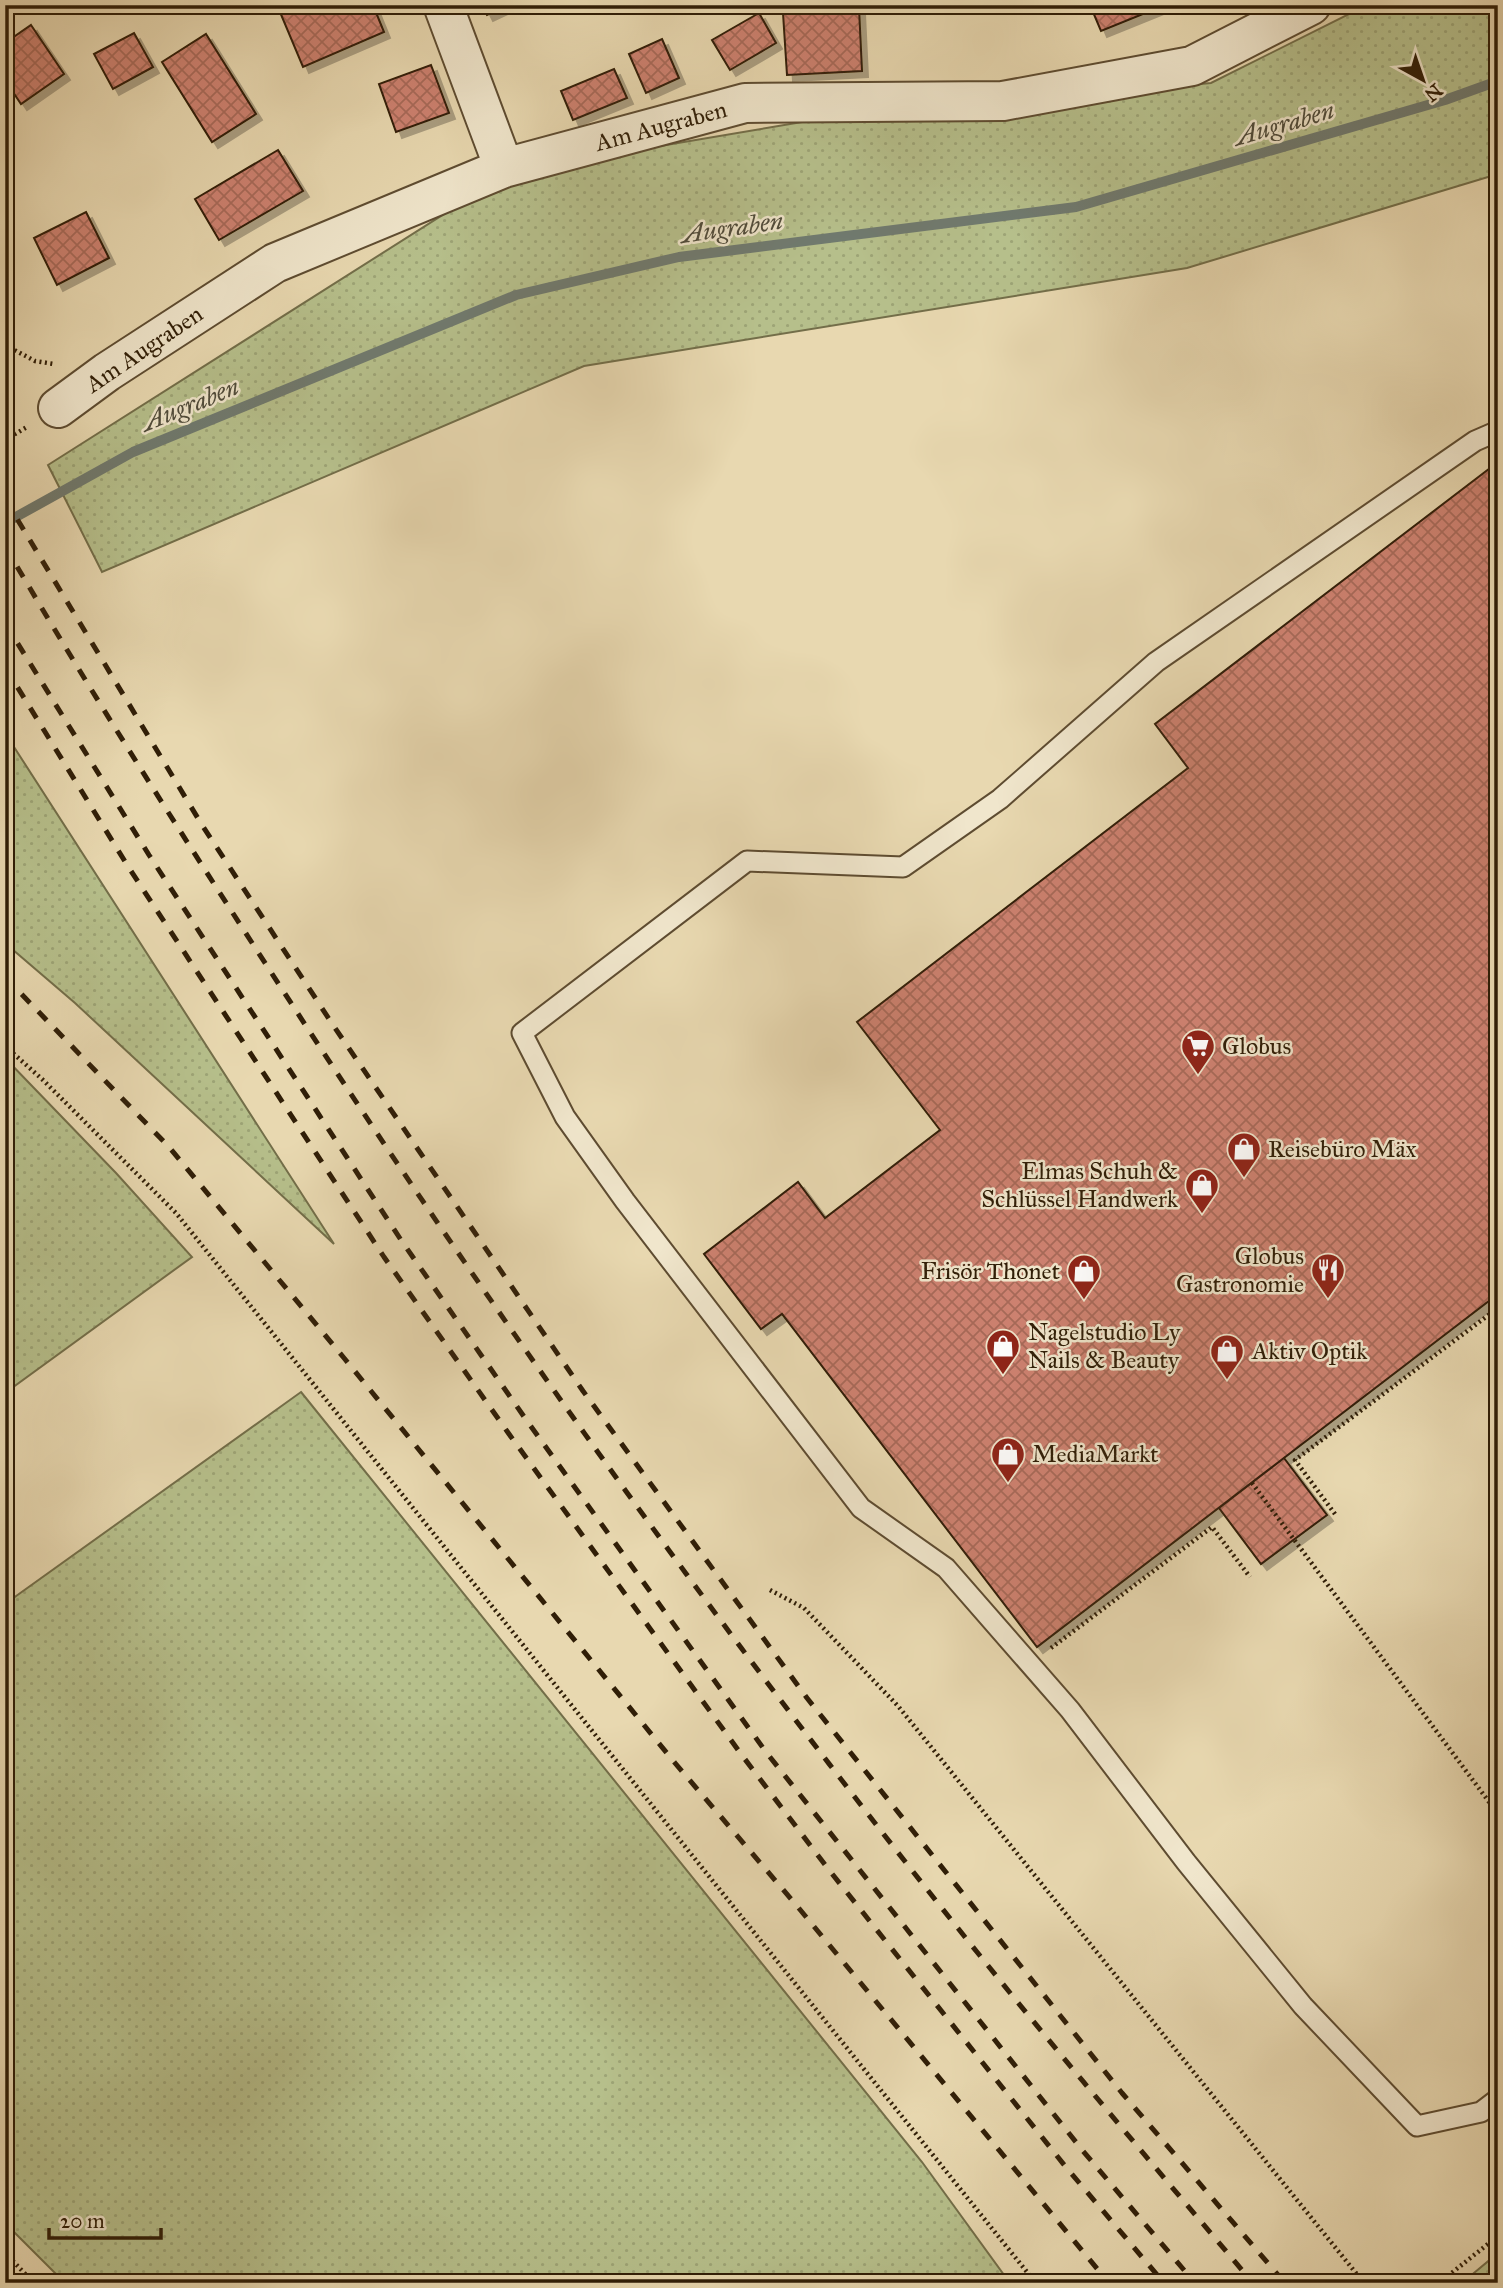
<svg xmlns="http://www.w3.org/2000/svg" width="1503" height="2288" font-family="'IM FELL Great Primer',serif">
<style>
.grass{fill:url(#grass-dots);stroke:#736e49;stroke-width:2}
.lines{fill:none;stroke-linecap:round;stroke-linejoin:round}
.stream{stroke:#707a6f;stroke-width:10}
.building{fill:url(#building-cross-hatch);stroke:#301e07;stroke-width:2;filter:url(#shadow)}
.service-casing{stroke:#5e4c31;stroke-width:23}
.minor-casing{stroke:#5e4c31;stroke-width:42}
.path{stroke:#301e07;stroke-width:4.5;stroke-dasharray:2 3.5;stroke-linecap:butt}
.service{stroke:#f0e6cc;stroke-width:19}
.minor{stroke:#f0e6cc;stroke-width:38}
.rail{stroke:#301e07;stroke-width:5;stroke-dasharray:12 12;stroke-linecap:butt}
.labels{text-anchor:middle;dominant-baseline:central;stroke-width:5;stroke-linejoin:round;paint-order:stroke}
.street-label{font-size:24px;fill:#301e07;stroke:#f0e6cc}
.poi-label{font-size:24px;fill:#301e07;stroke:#f0e6cc;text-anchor:start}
.water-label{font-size:26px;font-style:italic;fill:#504c3b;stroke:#f0e6cc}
</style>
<defs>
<pattern id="grass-dots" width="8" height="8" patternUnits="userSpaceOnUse" patternTransform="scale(1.75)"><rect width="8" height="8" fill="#b6bf8b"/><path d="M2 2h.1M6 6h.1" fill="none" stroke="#9da476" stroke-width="1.8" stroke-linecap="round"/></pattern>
<pattern id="building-cross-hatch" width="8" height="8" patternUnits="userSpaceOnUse" patternTransform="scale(1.75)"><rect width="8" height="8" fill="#cd816f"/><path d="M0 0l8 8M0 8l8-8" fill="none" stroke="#a76959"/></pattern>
<filter id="shadow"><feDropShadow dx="6" dy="6" stdDeviation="0" flood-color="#0004"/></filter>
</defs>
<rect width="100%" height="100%" fill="#e8d8b0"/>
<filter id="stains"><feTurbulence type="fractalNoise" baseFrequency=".00286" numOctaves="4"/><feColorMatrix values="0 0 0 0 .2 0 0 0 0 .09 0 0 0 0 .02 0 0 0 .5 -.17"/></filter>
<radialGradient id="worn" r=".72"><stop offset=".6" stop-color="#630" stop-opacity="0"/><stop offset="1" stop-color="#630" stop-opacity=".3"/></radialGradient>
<path class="grass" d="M1367,5H1498V174L1187,268L584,366L102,572L48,465L512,171L814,120L1211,83Z
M5,733L334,1244L75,1003L5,943Z
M5,1058L116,1173L192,1257L5,1393Z
M301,1392L922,2162L1004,2275L1006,2283H65L5,2223V1604Z
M1498,2253V2283H1462Z"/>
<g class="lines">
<path class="stream" d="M5,523L133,452L516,295L679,257L1076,207L1445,100L1498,81"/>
</g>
<path class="building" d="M277,5H373L384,32L303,67Z
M482,5H508L487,15Z
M1090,5H1165L1101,31Z
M859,8L862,71L787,75L783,13Z
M759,13L776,43L730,70L712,40Z
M31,25L64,74L21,104L5,80V43Z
M134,33L153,67L113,89L94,54Z
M206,34L256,114L212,142L162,62Z
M662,39L679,78L646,93L629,54Z
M431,65L449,113L396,132L379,84Z
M614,69L627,98L573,120L561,91Z
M278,150L303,191L219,240L195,199Z
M86,212L109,258L57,285L34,238Z
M1498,462V1294L1037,1647L782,1314L761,1329L704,1254L798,1182L825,1218L940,1130L857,1022L1188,768L1155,724Z
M1284,1458L1327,1515L1261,1564L1219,1508Z"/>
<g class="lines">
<g class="service-casing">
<path id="service" d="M1498,431L1475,441L1156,662L1000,799L903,867L747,861L522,1033L565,1117L625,1201L861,1508L946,1568L1070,1710L1186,1862L1303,2006L1417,2126L1481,2112L1498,2099"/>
</g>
<g class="minor-casing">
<path id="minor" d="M443,5L504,168
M58,408L107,372L275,263L504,168L745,103L1003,101L1192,66L1311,5"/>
</g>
<path class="path" d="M5,345L35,361L54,364
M5,440L27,427
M5,1046L43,1080L176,1213L1031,2277L1033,2283
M1252,1483L1498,1814
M1335,1514L1295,1460L1498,1308
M770,1590L804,1608L898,1706L1364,2283
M1051,1648L1212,1527L1250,1577
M5,2253L34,2283
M1439,2283L1498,2236"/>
<use href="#service" class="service"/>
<use href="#minor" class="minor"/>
<path class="rail" d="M5,499L202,825L333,1025L583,1391L807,1698L1122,2093L1285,2283
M5,546C88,688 177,827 267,966C487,1306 723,1636 977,1952C1067,2064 1160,2173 1253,2283
M5,623L149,855L401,1240L527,1421L766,1752L1083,2151L1195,2283
M5,667L129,868L384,1257L509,1434L741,1754L829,1870L1065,2166L1164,2283
M5,977L169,1147L344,1358L675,1763L797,1906L1109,2283"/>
</g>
<defs>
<g id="supermarket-pin" transform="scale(1.75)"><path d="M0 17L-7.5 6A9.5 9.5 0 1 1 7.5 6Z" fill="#8f2418" stroke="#f0e6cc"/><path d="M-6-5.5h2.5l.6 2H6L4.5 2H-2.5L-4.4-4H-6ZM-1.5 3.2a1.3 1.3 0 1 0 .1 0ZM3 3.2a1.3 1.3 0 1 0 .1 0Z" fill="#fff"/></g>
<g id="shop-pin" transform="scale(1.75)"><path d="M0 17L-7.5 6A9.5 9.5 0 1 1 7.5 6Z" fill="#8f2418" stroke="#f0e6cc"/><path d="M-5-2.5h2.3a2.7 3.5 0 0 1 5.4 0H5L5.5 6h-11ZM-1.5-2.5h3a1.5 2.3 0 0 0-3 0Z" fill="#fff"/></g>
<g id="restaurant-pin" transform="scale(1.75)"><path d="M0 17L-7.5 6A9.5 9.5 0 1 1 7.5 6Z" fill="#8f2418" stroke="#f0e6cc"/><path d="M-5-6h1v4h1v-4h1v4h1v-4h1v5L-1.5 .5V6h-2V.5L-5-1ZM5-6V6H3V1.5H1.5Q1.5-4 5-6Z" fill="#fff"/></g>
</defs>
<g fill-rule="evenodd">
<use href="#supermarket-pin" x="1198" y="1046"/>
<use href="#shop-pin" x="1244" y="1149"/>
<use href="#shop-pin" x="1202" y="1185"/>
<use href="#restaurant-pin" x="1328" y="1270"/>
<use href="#shop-pin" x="1084" y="1271"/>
<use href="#shop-pin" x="1003" y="1346"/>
<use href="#shop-pin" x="1227" y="1351"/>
<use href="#shop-pin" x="1008" y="1454"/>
</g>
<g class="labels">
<g class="street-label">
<text transform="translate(661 126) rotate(-15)">Am Augraben</text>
<text transform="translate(144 349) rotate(-34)">Am Augraben</text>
</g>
<g class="poi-label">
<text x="1222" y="1046">Globus</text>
<text x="1268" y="1149">Reisebüro Mäx</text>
<text x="1178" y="1171" text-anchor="end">Elmas Schuh &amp;<tspan x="1178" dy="28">Schlüssel Handwerk</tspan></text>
<text x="1304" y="1256" text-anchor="end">Globus<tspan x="1304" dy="28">Gastronomie</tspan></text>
<text x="1060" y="1271" text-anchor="end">Frisör Thonet</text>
<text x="1028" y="1332">Nagelstudio Ly<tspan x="1028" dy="28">Nails &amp; Beauty</tspan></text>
<text x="1252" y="1351">Aktiv Optik</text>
<text x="1032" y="1454">MediaMarkt</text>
</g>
<g class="water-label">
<text transform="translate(1284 123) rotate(-16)">Augraben</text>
<text transform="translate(732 227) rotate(-8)">Augraben</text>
<text transform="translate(190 404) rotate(-22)">Augraben</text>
</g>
</g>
<rect width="1503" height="2288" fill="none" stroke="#e8d8b0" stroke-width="28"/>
<rect x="7" y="7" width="1489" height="2274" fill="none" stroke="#301e07" stroke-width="3.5"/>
<rect x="14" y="14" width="1475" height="2260" fill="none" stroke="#301e07" stroke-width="2"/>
<g transform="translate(1423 80) rotate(140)" stroke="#f0e6cc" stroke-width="5" paint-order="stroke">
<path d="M0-5L12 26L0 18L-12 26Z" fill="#301e07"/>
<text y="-10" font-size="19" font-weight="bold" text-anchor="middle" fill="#301e07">N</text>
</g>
<path d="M49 2228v10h112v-10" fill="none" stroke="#301e07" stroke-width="3.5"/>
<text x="60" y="2228" font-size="21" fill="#301e07" stroke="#f0e6cc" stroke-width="5" paint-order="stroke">20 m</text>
<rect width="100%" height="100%" filter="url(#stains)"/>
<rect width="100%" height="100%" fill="url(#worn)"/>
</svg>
